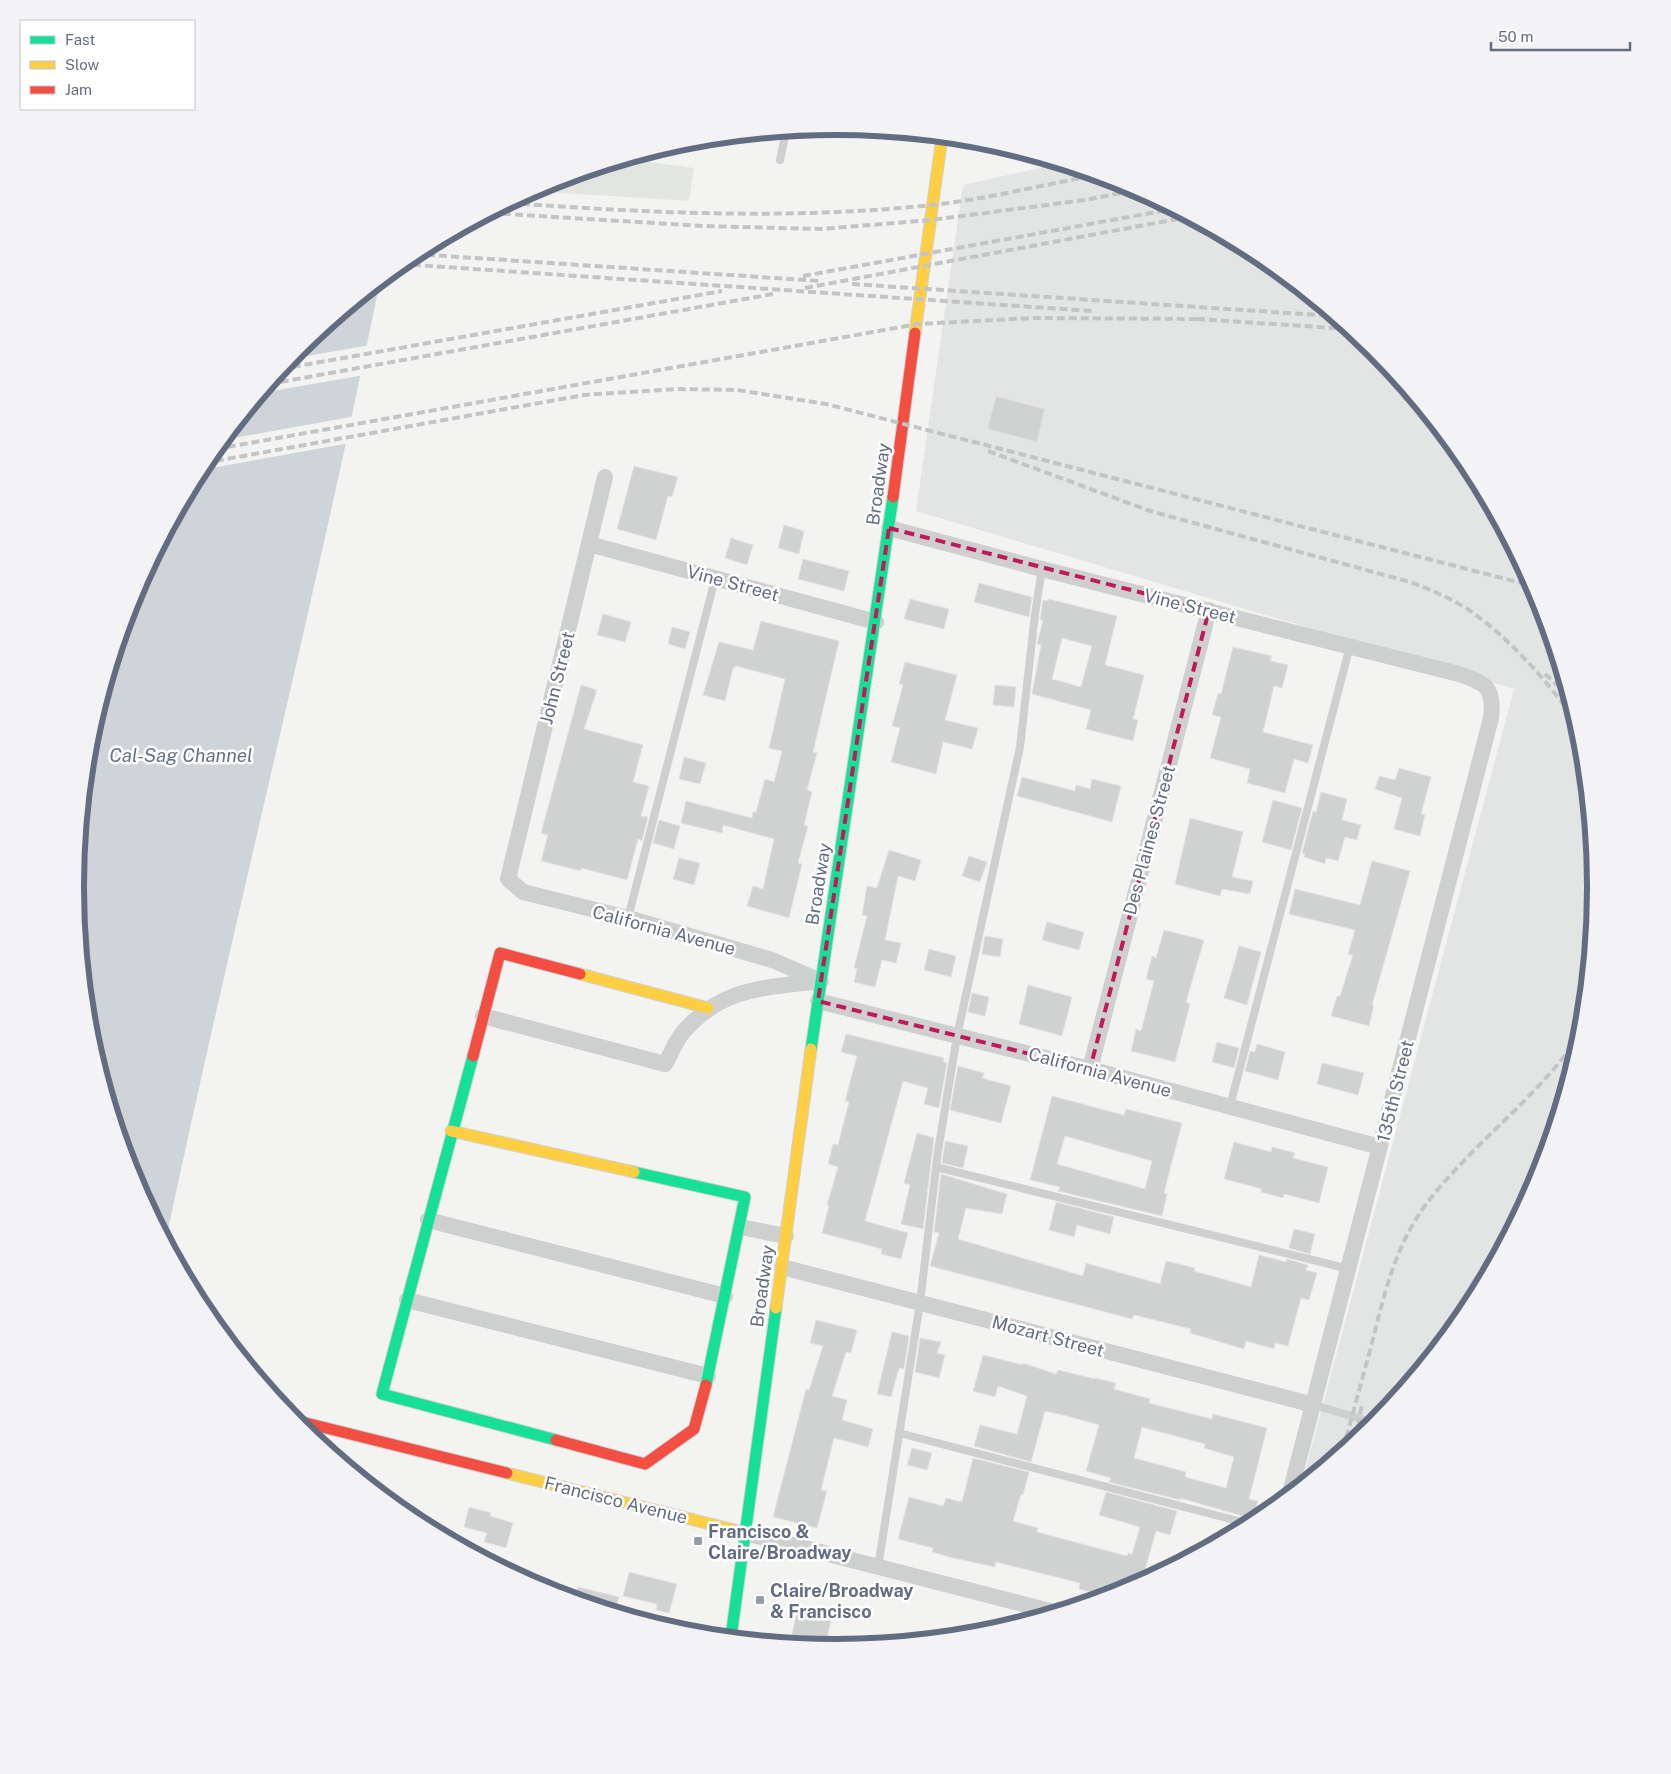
<svg xmlns="http://www.w3.org/2000/svg" width="1671" height="1774" font-family="'Public Sans',sans-serif">
<style>
.built{fill:#e3e4e4}
.green{fill:#e1e7e0}
.water{fill:#cfd4d9}
.pier{fill:#f3f4f2}
.building{fill:#d0d1d1;stroke:#e2e3e2;fill-rule:evenodd}
.lines{fill:none;stroke-linecap:round;stroke-linejoin:round}
.fast-casing{stroke:#d0d1d2;stroke-width:13}
.slow-casing{stroke:#d0d1d2;stroke-width:13}
.jam-casing{stroke:#d0d1d2;stroke-width:13}
.lane{stroke:#cecfcf;stroke-width:8}
.street{stroke:#cecfcf;stroke-width:16}
.fast{stroke:#16e098;stroke-width:11}
.slow{stroke:#ffcf43;stroke-width:11}
.jam{stroke:#f24e42;stroke-width:11}
.rail{stroke:#c3c4c5;stroke-width:4;stroke-dasharray:8 4;stroke-linecap:butt}
.marked{fill:none;stroke:#c2185b;stroke-width:4;stroke-dasharray:10 6;stroke-linejoin:round}
.poi-dot{fill:#959ca9;stroke:#fff;stroke-width:2}
.labels{text-anchor:middle;dominant-baseline:central;stroke-width:5;stroke-linejoin:round;paint-order:stroke}
.street-label{font-size:18px;fill:#636d82;stroke:#fff}
.poi-label{font-size:18px;font-weight:bold;fill:#636d82;stroke:#fff;text-anchor:start}
.water-label{font-size:19px;font-style:italic;fill:#637486;stroke:#fff}
.rim{fill:none;stroke:#636d82;stroke-width:6}
</style>
<rect width="100%" height="100%" fill="#f3f4f2"/>
<path class="built" d="M1058,164L1127,185L1258,255L1373,349L1468,465L1538,596L1581,739L1596,887L1581,1036L1538,1178L1468,1310L1373,1425L1302,1483L1514,689L916,511L963,185Z"/>
<path class="green" d="M627,159L694,168L689,201L532,191L545,184Z"/>
<path class="water" d="M380,281C315,602 234,919 166,1239L133,1178L90,1035L75,887L90,738L133,596L203,464L298,349Z"/>
<path class="pier" d="M370,345L364,375L261,393L290,359Z
M356,416L350,443L200,470L223,440Z"/>
<path class="building" d="M996,396L1045,409L1037,442L987,429Z
M634,466L678,477L672,497L668,496L656,540L617,529Z
M784,525L804,531L799,554L778,548Z
M731,538L753,545L747,565L725,558Z
M803,559L849,571L844,591L798,579Z
M979,583L1032,597L1029,617L974,602Z
M910,599L949,609L944,629L904,619Z
M1049,599L1117,616L1105,665L1144,675L1133,719L1138,720L1133,741L1086,729L1091,710L1032,694L1041,645L1037,644L1043,620H1040L1043,600L1048,601ZM1062,638L1092,646L1081,687L1052,679Z
M603,614L631,622L625,642L597,635Z
M761,621L839,641L813,752L817,753L807,790L812,792L804,825L808,826L798,863L802,864L789,918L747,906L753,886L763,889L774,839L723,825L722,833L681,823L686,801L752,818L753,812H756L765,779L774,782L782,751L769,748L785,679L736,666L733,668L725,701L703,695L719,642L753,650Z
M672,627L690,632L685,649L668,644Z
M1233,647L1272,656L1270,661L1288,665L1282,688L1274,686L1263,732L1313,745L1308,763L1294,759L1285,793L1247,783L1250,769L1210,758L1221,717L1212,715L1218,693L1221,694Z
M905,662L957,675L945,720L978,728L972,749L943,742L936,774L891,762L900,728L892,726L903,685L899,684Z
M581,685L597,690L584,729L643,745L633,782L649,786L641,816L648,817L642,841L638,839L627,880L581,868V871L541,861L548,835L541,833Z
M995,685L1016,687L1014,707L993,705Z
M684,757L706,763L700,784L679,779Z
M1399,768L1431,777L1421,814L1425,815L1420,836L1394,829L1402,798L1375,789L1379,776L1395,780Z
M1022,777L1075,791L1076,785L1090,789L1092,779L1121,786L1112,822L1017,796Z
M1321,792L1347,799L1342,820L1361,825L1357,840L1345,837L1338,861L1326,858L1325,864L1304,857L1305,854L1302,853L1313,811L1316,812Z
M1273,800L1302,808L1291,850L1262,842Z
M1190,818L1243,832L1232,877L1253,881L1250,894L1222,889L1220,896L1175,884Z
M659,820L680,826L674,849L653,843Z
M889,850L921,860L915,881L898,876L885,940L901,943L896,963L882,960L875,987L854,982L857,969L854,968L867,916L862,915L867,886L877,888Z
M969,856L987,862L980,882L962,876Z
M679,858L700,863L694,885L673,879Z
M1372,861L1410,871L1372,1005H1374L1369,1026L1331,1016L1337,996H1340L1353,955L1348,954L1355,930L1289,914L1295,889L1360,905Z
M1047,922L1084,932L1079,950L1042,940Z
M1164,930L1204,940L1186,1002L1190,1004L1175,1062L1131,1051L1136,1029L1141,1031L1154,981L1146,979L1152,956L1156,958Z
M985,936L1003,939L1000,957L982,954Z
M1239,946L1261,952L1247,1005L1224,998Z
M929,949L956,956L951,977L924,970Z
M1028,985L1072,997L1062,1036L1019,1024Z
M972,993L989,997L985,1016L968,1012Z
M846,1034L944,1058L943,1062L947,1063L939,1108L924,1104L928,1088L903,1081L865,1221L908,1233L901,1259L881,1254L882,1249L822,1233L829,1206L827,1205L838,1167L828,1164L833,1144L838,1145L849,1102L845,1101L857,1056L841,1052Z
M1217,1042L1239,1048L1234,1068L1212,1062Z
M1257,1044L1285,1052L1278,1080L1245,1071L1250,1051L1255,1052Z
M1322,1063L1364,1073L1358,1095L1317,1084Z
M958,1066L984,1073L982,1078L1011,1086L1001,1123L950,1110Z
M1052,1096L1124,1115L1126,1109L1182,1123L1164,1193L1167,1194L1162,1216L1058,1191L1060,1187L1030,1180ZM1065,1136L1152,1161L1145,1189L1057,1164Z
M917,1133L934,1138L923,1229L901,1224L910,1185L904,1183Z
M945,1141L968,1146L963,1168L942,1163Z
M1234,1142L1271,1152L1272,1147L1295,1153L1293,1158L1328,1167L1319,1203L1284,1194L1283,1198L1261,1192L1262,1189L1224,1179Z
M941,1174L1007,1194L1002,1214L966,1208L958,1239L1083,1276L1086,1263L1160,1284L1166,1261L1195,1268L1194,1271L1251,1287L1259,1255L1286,1262L1287,1259L1308,1265L1306,1270L1317,1273L1309,1300L1301,1298L1288,1346L1275,1343L1274,1349L1246,1341L1244,1349L1190,1333L1191,1329L1134,1315L1132,1319L930,1266L939,1233L934,1232Z
M1056,1202L1114,1217L1110,1234L1077,1225L1074,1237L1049,1230Z
M1294,1229L1315,1234L1310,1254L1289,1248Z
M816,1320L857,1330L851,1353L846,1352L832,1396L847,1400L842,1420L873,1429L868,1447L834,1438L821,1490L827,1491L817,1528L773,1517L806,1389L809,1390L823,1346L810,1343Z
M892,1332L909,1336L904,1369L899,1368L891,1397L877,1394Z
M920,1338L941,1342L937,1353L945,1355L939,1378L915,1372Z
M983,1355L1023,1365V1363L1056,1374L1058,1370L1095,1379V1378L1116,1383L1114,1389L1150,1399L1149,1403L1212,1419L1213,1414L1267,1428L1249,1499L1258,1501L1253,1519L1180,1498V1500L1109,1482L1111,1478L1086,1471L1099,1425L1067,1416L1045,1411L1031,1462L974,1446L980,1425L1017,1434L1027,1396L998,1386L995,1397L973,1391ZM1142,1427L1205,1444L1204,1448L1234,1457L1226,1488L1185,1477L1186,1472L1134,1458Z
M912,1448L932,1453L927,1470L907,1465Z
M973,1458L1029,1472L1023,1495L1021,1494L1013,1521L1038,1528L1037,1532L1127,1556L1128,1553L1132,1554L1140,1527L1099,1515L1106,1492L1177,1511L1170,1535L1156,1531L1142,1581L1120,1592L1101,1586L1099,1594L1079,1589L1080,1583L996,1562L995,1567L953,1558L932,1552L933,1548L898,1539L909,1497L943,1506L946,1498L962,1502Z
M469,1507L491,1513L490,1516L513,1523L506,1548L484,1542L487,1533L464,1527Z
M629,1572L677,1584L669,1613L656,1610L657,1604L623,1596Z
M578,1587L619,1597L615,1611L575,1599Z
M797,1612L831,1621L825,1646L790,1643Z"/>
<g class="lines">
<g class="fast-casing">
<path id="fast" d="M811,1049L893,497
M473,1056L382,1394L556,1440
M634,1172L745,1197L706,1385
M731,1637L776,1308"/>
</g>
<g class="slow-casing">
<path id="slow" d="M915,333L942,137
M580,974L708,1008
M451,1131L634,1172
M776,1308L811,1049
M507,1473L746,1533"/>
</g>
<g class="jam-casing">
<path id="jam" d="M893,497L915,333
M473,1056L500,953L580,974
M294,1420L507,1473
M556,1440L645,1464L694,1429L706,1385"/>
</g>
<path class="lane" d="M780,160L786,131
M628,918L715,579
M1230,1106L1350,646
M936,1167L1349,1269
M1314,1405L1375,1423
M899,1433L1250,1524
M878,1567L920,1303L938,1151L957,1036L1020,747L1035,614L1042,569"/>
<path class="street" d="M605,477L508,879L523,892L628,918L772,960L821,981
M889,528L1042,569L1459,674C1485,683 1495,687 1491,718L1290,1493
M589,544L876,622
M818,1001L1090,1069L1380,1147
M483,1016L665,1064C671,1054 676,1040 684,1031C724,986 766,988 821,981
M1090,1069L1209,610
M428,1220L725,1296
M740,1227L786,1236
M782,1267L1314,1405
M407,1300L708,1376
M746,1533L1054,1612"/>
<use href="#fast" class="fast"/>
<use href="#slow" class="slow"/>
<use href="#jam" class="jam"/>
<path class="rail" d="M510,203C650,213 792,220 932,205C987,199 1042,185 1096,175
M491,213L702,226L821,229L931,220L1085,200L1137,190
M415,254L820,281
M401,264L1092,311
M803,276L1173,209
M852,284L1333,316
M805,288L1188,217
M1197,319L1349,329
M281,369L722,291
M269,384L773,294
M216,449L918,324L1033,318L1204,319
M988,451L1150,511L1410,582C1429,589 1448,597 1466,608C1509,637 1546,680 1576,721
M204,463L584,395L678,389L737,390L826,404L1533,586
M1545,674L1568,694
M1357,1438L1362,1402
M1343,1449C1353,1413 1363,1376 1373,1339C1385,1291 1396,1244 1427,1203C1474,1142 1539,1097 1582,1032"/>
</g>
<path class="marked" d="M889,528L1209,610L1090,1069L818,1001Z"/>
<g class="poi-dot">
<rect x="693" y="1536" width="10" height="10" rx="2.5"/>
<rect x="755" y="1595" width="10" height="10" rx="2.5"/>
</g>
<g class="labels">
<g class="street-label">
<text transform="translate(878 484) rotate(-82)">Broadway</text>
<text transform="translate(733 583) rotate(15)">Vine Street</text>
<text transform="translate(1190 606) rotate(14)">Vine Street</text>
<text transform="translate(557 678) rotate(-76)">John Street</text>
<text transform="translate(1149 840) rotate(-75)">Des Plaines Street</text>
<text transform="translate(818 884) rotate(-81)">Broadway</text>
<text transform="translate(664 930) rotate(15)">California Avenue</text>
<text transform="translate(1100 1072) rotate(15)">California Avenue</text>
<text transform="translate(1395 1091) rotate(-76)">135th Street</text>
<text transform="translate(762 1286) rotate(-82)">Broadway</text>
<text transform="translate(1048 1336) rotate(15)">Mozart Street</text>
<text transform="translate(616 1500) rotate(14)">Francisco Avenue</text>
</g>
<g class="poi-label">
<text x="708" y="1531">Francisco &amp;<tspan x="708" dy="21">Claire/Broadway</tspan></text>
<text x="770" y="1590">Claire/Broadway<tspan x="770" dy="21">&amp; Francisco</tspan></text>
</g>
<g class="water-label">
<text x="181" y="755">Cal-Sag Channel</text>
</g>
</g>
<path d="M0 0H1671V1774H0ZM835 135H836A751 751 0 0 1 1587 886V888A751 751 0 0 1 836 1639H835A751 751 0 0 1 84 888V886A751 751 0 0 1 835 135Z" fill="#f3f3f5" fill-rule="evenodd"/>
<path class="rim" d="M835 135H836A751 751 0 0 1 1587 886V888A751 751 0 0 1 836 1639H835A751 751 0 0 1 84 888V886A751 751 0 0 1 835 135Z"/>
<rect x="20" y="20" width="175" height="90" fill="#ffffff" stroke="#c1c5cd"/>
<rect x="30" y="36" width="25" height="8" fill="#16e098" stroke="#c1c5cd"/>
<text x="65" y="45" font-size="15" fill="#636d82">Fast</text>
<rect x="30" y="61" width="25" height="8" fill="#ffcf43" stroke="#c1c5cd"/>
<text x="65" y="70" font-size="15" fill="#636d82">Slow</text>
<rect x="30" y="86" width="25" height="8" fill="#f24e42" stroke="#c1c5cd"/>
<text x="65" y="95" font-size="15" fill="#636d82">Jam</text>
<path d="M1491 42v8h139v-8" fill="none" stroke="#636d82" stroke-width="2.5"/>
<text x="1498" y="42" font-size="15" fill="#636d82" stroke="#ffffff" stroke-width="4" paint-order="stroke">50 m</text>
</svg>
